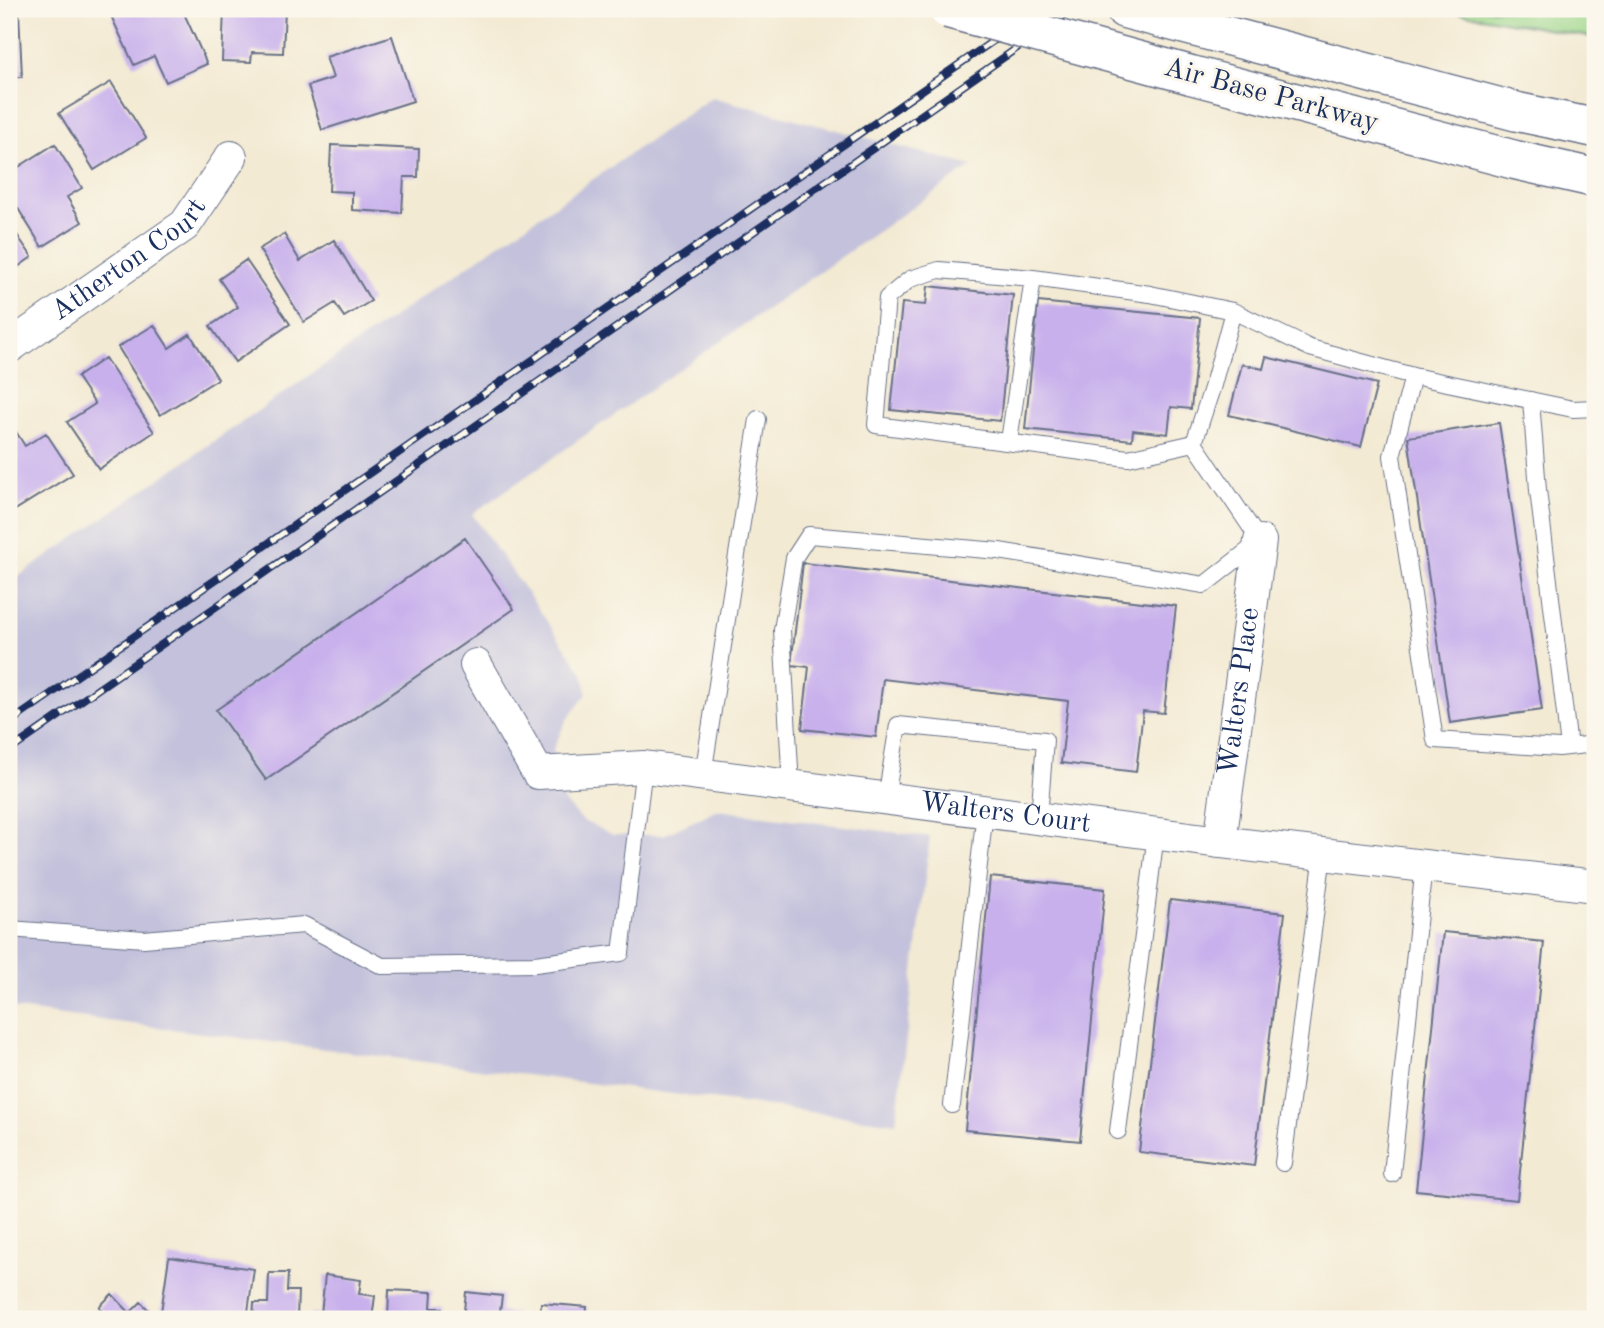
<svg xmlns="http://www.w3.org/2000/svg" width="1604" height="1328" font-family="'Old Standard TT',serif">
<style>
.industrial{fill:#c3c1db}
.green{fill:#9bd588;stroke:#5b8273;stroke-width:2}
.building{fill:#c8b0ec}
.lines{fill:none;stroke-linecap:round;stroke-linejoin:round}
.lane-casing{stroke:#677087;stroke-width:18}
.street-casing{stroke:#677087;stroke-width:34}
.primary-casing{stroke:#677087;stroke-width:41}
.lane{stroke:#fff;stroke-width:16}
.street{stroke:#fff;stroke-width:32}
.primary{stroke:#fff;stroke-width:38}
.rail-casing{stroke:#1b2f5e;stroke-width:8}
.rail{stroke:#fbf7ec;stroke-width:5;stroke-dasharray:16;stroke-linecap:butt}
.primary-bridge-casing{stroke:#677087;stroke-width:41;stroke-linecap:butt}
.primary-bridge{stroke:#fff;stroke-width:38}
.labels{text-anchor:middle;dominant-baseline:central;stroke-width:6;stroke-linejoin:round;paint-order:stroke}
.street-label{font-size:28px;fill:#1b2f5e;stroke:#fbf7ec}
</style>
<rect width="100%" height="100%" fill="#fbf7ec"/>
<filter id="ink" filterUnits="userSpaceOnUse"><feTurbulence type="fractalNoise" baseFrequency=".0143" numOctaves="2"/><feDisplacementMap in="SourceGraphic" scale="14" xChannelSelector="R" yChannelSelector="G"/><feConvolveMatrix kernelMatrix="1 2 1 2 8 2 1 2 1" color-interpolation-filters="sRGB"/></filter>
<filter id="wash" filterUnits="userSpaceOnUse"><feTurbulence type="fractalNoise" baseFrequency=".00686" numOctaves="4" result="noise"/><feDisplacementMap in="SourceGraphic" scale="28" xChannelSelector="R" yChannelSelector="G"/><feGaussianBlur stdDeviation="1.57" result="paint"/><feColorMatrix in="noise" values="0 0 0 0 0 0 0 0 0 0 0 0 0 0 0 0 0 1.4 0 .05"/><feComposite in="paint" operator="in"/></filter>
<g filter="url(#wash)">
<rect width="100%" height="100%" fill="#f3ead3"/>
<path class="industrial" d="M712,97L972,166L472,514L583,673L587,694L566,721L553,749L564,802L583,821L613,835H664L717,810L930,837L896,1123L9,1008V583Z"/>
<path class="green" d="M1438,9H1595V38Z"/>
<g id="blocks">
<path class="building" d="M132,9H182L207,64L166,82L154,56L134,65L112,18Z
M224,9H285L283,53L252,52L251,62L222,61Z
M9,12H19L22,77H9Z
M392,36L413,101L322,130L308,86L333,78L326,57Z
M111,82L146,138L94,170L59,113Z
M55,144L82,188L67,197L82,222L42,247L9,194V173Z
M331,145L419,149L418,177H404L402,213L352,210V192L329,191Z
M9,223L32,257L9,273Z
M284,234L300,261L334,240L371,301L344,317L335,303L304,322L259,249Z
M246,260L290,324L235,362L210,326L238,307L219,279Z
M928,286L1013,295L1000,421L891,410L902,303L926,305Z
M1038,302L1200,318L1191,409L1171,407L1168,434L1133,430L1132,440L1025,429Z
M154,325L169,348L190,334L218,379L160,415L118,347Z
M1266,357L1377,384L1361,447L1229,415L1242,364L1263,369Z
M105,358L154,432L99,469L67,422L95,404L77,377Z
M1499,423L1542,710L1450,723L1408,437Z
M11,424L25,446L46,433L73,474L15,510L9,500V425Z
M465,538L514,609L266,780L216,710Z
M803,563L1176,606L1164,713L1143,711L1136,772L1061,763L1068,701L883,679L876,737L802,729L809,667L791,665Z
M990,877L1105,889L1080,1141L965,1130Z
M1170,900L1285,913L1254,1166L1139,1152Z
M1443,932L1544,942L1517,1200L1416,1190Z
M169,1257L254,1269L247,1319H211L161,1312Z
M269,1273H288L287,1291H298L297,1319H253L254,1303H268Z
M325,1275L361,1280L359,1294L375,1296L372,1319H310L311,1313L321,1314Z
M389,1290L432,1292L431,1308H442L441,1319H388Z
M466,1292L502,1296L500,1312L516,1314V1319H463Z
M112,1294L130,1313L141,1302L157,1319H110L99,1307Z
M541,1303L587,1307L586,1319H540Z
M613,1313L647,1316V1319H613Z"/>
</g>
</g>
<g filter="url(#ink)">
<use href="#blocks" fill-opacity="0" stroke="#677087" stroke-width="2"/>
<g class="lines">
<g class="lane-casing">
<path id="lane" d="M1233,311L1310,348L1413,376L1573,409L1595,408
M1413,376L1392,456L1435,740L1559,748L1595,744
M1531,400L1538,490L1569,747
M1009,441L1033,278
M703,775L758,419
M791,786L782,630L794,558L809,535L999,551L1204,585L1260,541L1194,443L1213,385L1233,311L1150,294L1033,278L939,270L910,279L887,298L876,425L1128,458L1194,443
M886,798L898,725L1045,740L1039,818
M9,929L144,939L304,925L382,966L535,964L621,953L644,767
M952,1105L985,811
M1118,1131L1156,834
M1283,1163L1323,854
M1392,1174L1424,865"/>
</g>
<g class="street-casing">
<g id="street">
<path id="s1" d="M9,347L185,225L231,157"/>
<path id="s2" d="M476,665L538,773L644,767L1220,842L1595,886"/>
<path id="s3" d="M1220,842L1260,541"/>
</g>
</g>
<g class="primary-casing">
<path id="primary" d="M1125,9L1518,112L1595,128
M1191,75L1515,160L1595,178"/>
</g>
<use href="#lane" class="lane"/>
<use href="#street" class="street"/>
<use href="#primary" class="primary"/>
<g class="rail-casing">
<path id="rail" d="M9,723L1039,9
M9,751L1073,9"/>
</g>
<use href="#rail" class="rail"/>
<g class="primary-bridge-casing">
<path id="primary-bridge" d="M948,9L1191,75"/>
</g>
<use href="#primary-bridge" class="primary-bridge"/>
</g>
</g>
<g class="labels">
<g class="street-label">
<text transform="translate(1271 96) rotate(15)">Air Base Parkway</text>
<text stroke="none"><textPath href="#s1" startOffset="149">Atherton Court</textPath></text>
<text stroke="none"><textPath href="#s3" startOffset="152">Walters Place</textPath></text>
<text stroke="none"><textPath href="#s2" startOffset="595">Walters Court</textPath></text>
</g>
</g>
<rect width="1604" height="1328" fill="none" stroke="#fbf7ec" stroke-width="35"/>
</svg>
